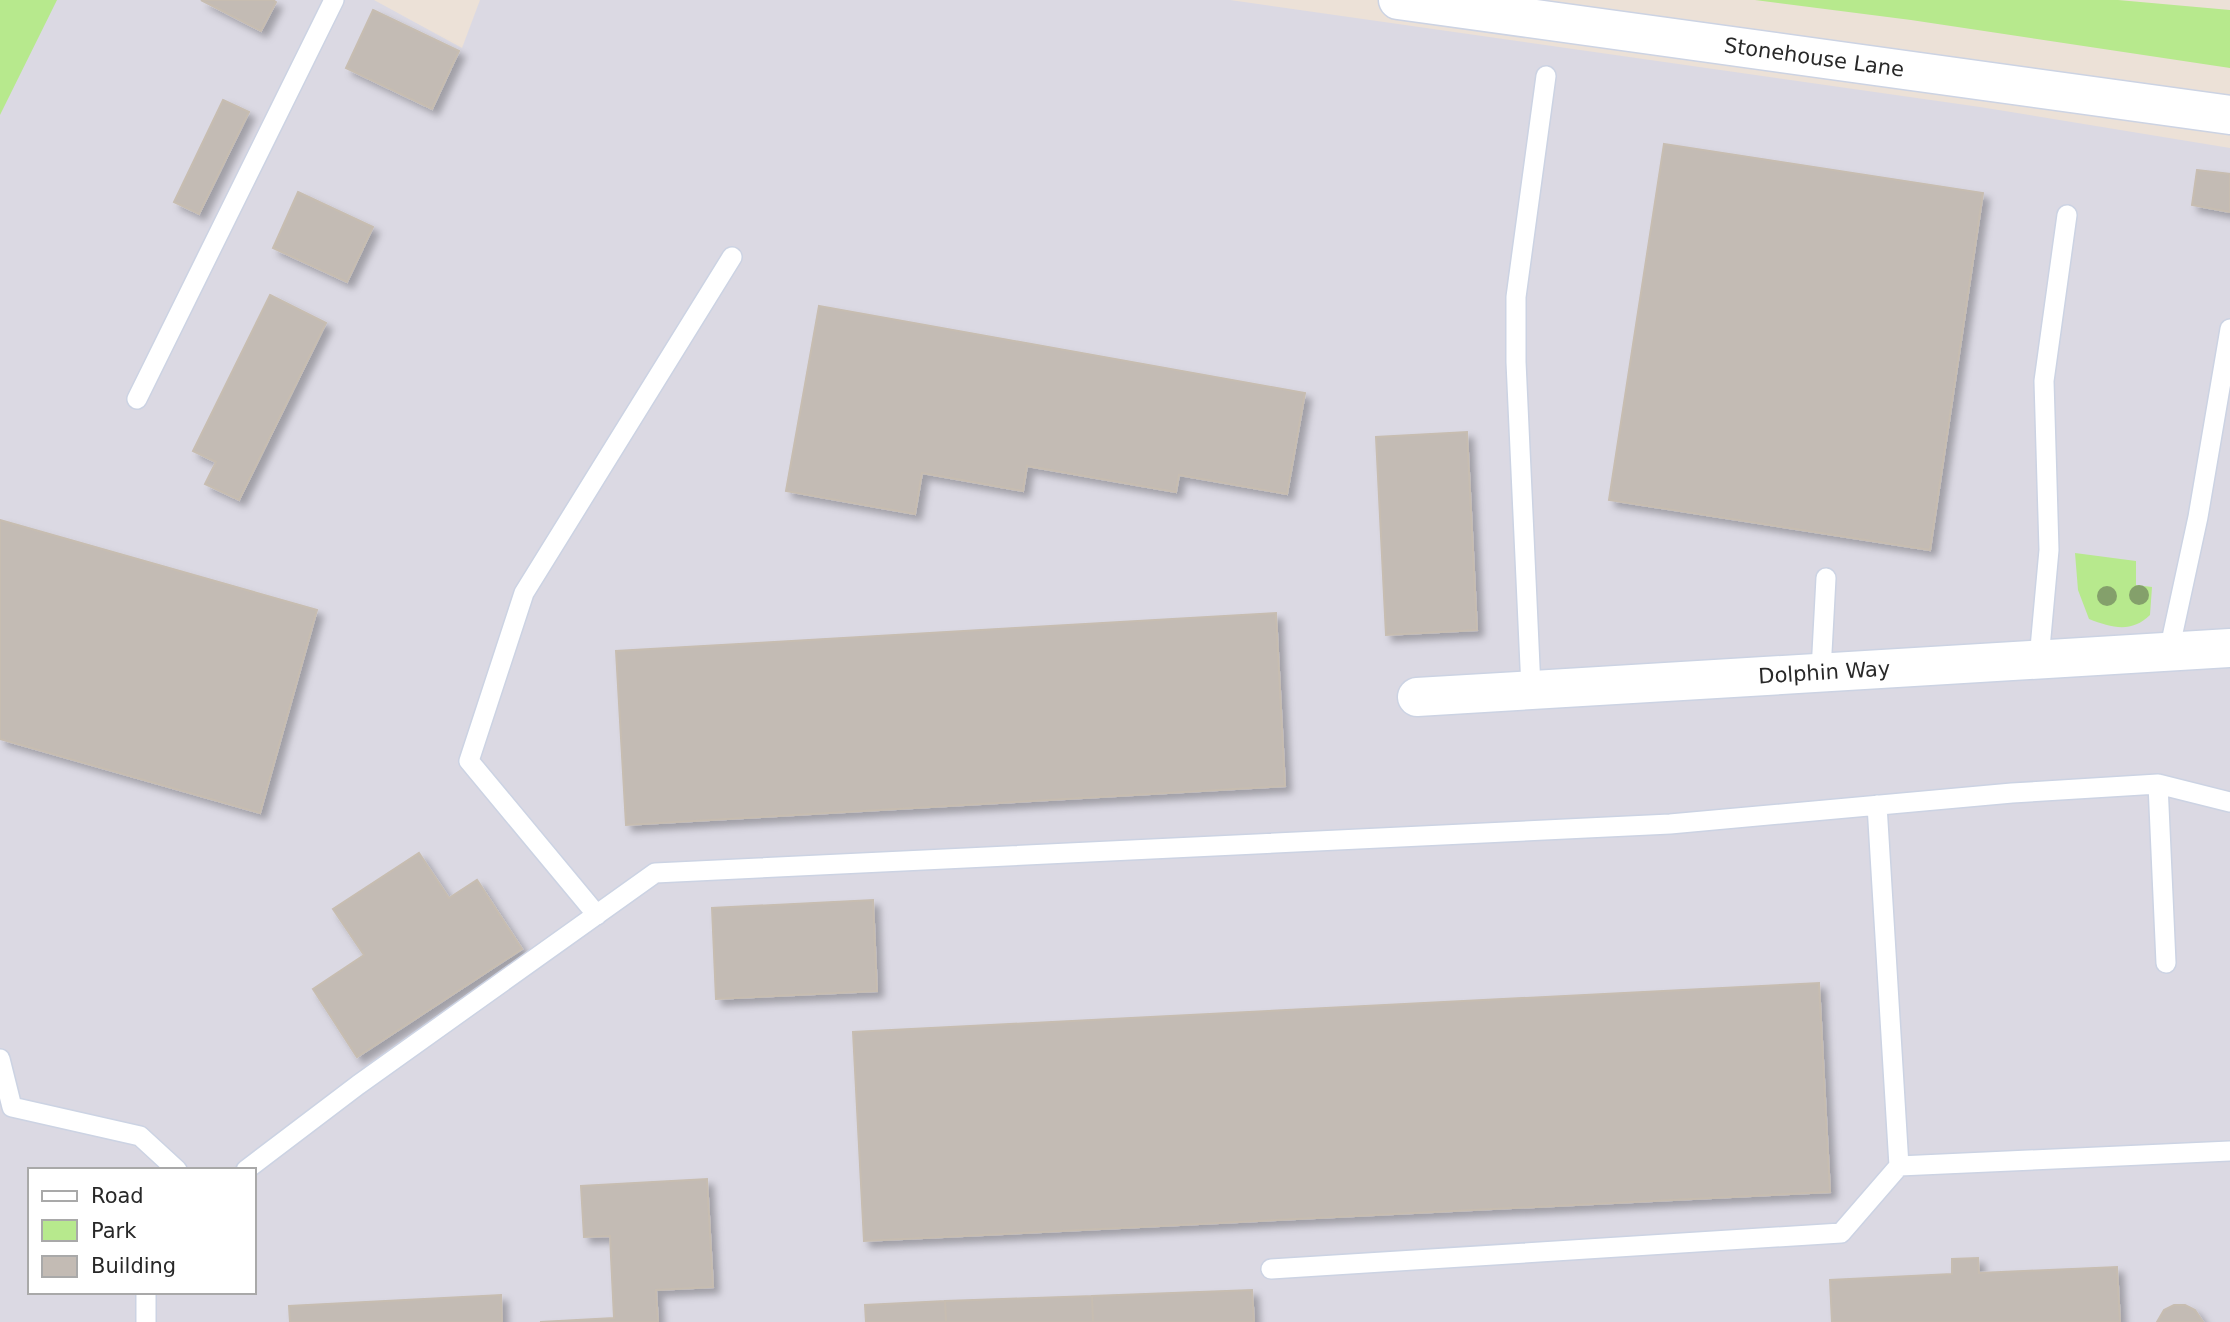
<svg xmlns="http://www.w3.org/2000/svg" width="2230" height="1322" font-family="'DejaVu Sans',sans-serif">
<style>
.industrial{fill:#dbd9e3;fill-rule:evenodd}
.green{fill:#b7e98d}
.building{fill:#c3bbb4;stroke:#c7bdb1;stroke-width:2;filter:url(#shadow)}
.lines{fill:none;stroke-linecap:round;stroke-linejoin:round}
.lane-casing{stroke:#ccd3e3;stroke-width:22}
.street-casing{stroke:#ccd3e3;stroke-width:41}
.secondary-casing{stroke:#ccd3e3;stroke-width:41}
.lane{stroke:#fff;stroke-width:19}
.street{stroke:#fff;stroke-width:38}
.secondary{stroke:#fff;stroke-width:38}
.tree{fill:#84a06b}
.labels{text-anchor:middle;dominant-baseline:central;stroke-width:5;stroke-linejoin:round;paint-order:stroke}
.street-label{font-size:21px;fill:#282828;stroke:#fff}
</style>
<defs>
<filter id="shadow"><feDropShadow dx="6" dy="6" stdDeviation="3.5" flood-color="#0004"/></filter>
</defs>
<rect width="100%" height="100%" fill="#ece1d7"/>
<path class="industrial" d="M56,0H374L462,48L480,0H1230L1980,107L2230,148V1322H0V114ZM30,1170H254V1292H30Z"/>
<path class="green" d="M0,0H57L0,115Z
M1755,0H2118L2230,10V68L1911,20Z
M2075,553L2136,561V585L2152,587L2150,615C2132,633 2112,628 2089,619L2078,590Z"/>
<path class="building" d="M201,0H273L276,2L261,31Z
M373,10L459,51L432,109L346,68Z
M223,100L249,112L199,214L174,202Z
M1664,144L1983,193L1930,550L1609,500Z
M2197,170L2230,174V212L2192,205Z
M298,192L373,227L347,282L273,248Z
M270,295L326,323L239,500L205,484L216,462L193,451Z
M819,306L1305,393L1287,494L1179,475L1176,492L1027,466L1023,491L922,473L915,514L786,491Z
M1467,432L1477,630L1386,635L1376,437Z
M0,520L317,610L260,813L0,739Z
M1276,613L1285,786L626,825L616,651Z
M419,853L449,898L477,880L522,949L357,1057L313,989L364,955L333,909Z
M873,900L877,991L716,999L712,908Z
M1819,983L1830,1192L864,1241L853,1032Z
M707,1179L713,1287L656,1290L658,1322H540L614,1318L610,1236L584,1237L581,1186Z
M1978,1258L1979,1273L2117,1267L2120,1322H1832L1830,1280L1952,1274V1259Z
M1252,1290L1254,1322H1093L1092,1296Z
M501,1295L502,1322H290L289,1306Z
M1092,1296L1093,1322H946L945,1301Z
M945,1301L946,1322H866L865,1305Z
M2174,1305H2185L2195,1310L2203,1322H2157L2164,1310Z"/>
<g class="lines">
<g class="lane-casing">
<path id="lane" d="M137,399L334,0
M2169,651L2198,517L2230,329
M2039,659L2049,550L2044,381L2067,215
M1821,671L1826,578
M1531,688L1516,362V297L1546,76
M1877,805L1899,1166L2230,1151
M597,915L469,761L524,593L732,257
M2166,963L2158,784L2230,802
M0,1059L12,1107L140,1136L177,1170
M246,1170L358,1085L655,873L1670,824L2012,793L2158,784
M1271,1269L1841,1233L1899,1166
M146,1322V1292"/>
</g>
<g class="street-casing">
<g id="street">
<path id="s1" d="M1417,697L2230,648"/>
</g>
</g>
<g class="secondary-casing">
<g id="secondary">
<path id="s2" d="M1398,0L2230,115"/>
</g>
</g>
<use href="#lane" class="lane"/>
<use href="#street" class="street"/>
<use href="#secondary" class="secondary"/>
</g>
<g class="tree">
<circle cx="2139" cy="595" r="10"/>
<circle cx="2107" cy="596" r="10"/>
</g>
<g class="labels">
<g class="street-label">
<text stroke="none"><textPath href="#s2" startOffset="420">Stonehouse Lane</textPath></text>
<text stroke="none"><textPath href="#s1" startOffset="408">Dolphin Way</textPath></text>
</g>
</g>
<rect x="28" y="1168" width="228" height="126" fill="#ffffff" stroke="#a9a9a9" stroke-width="2"/>
<rect x="42" y="1191" width="35" height="10" fill="#ffffff" stroke="#a9a9a9" stroke-width="2"/>
<text x="91" y="1203" font-size="21" fill="#282828">Road</text>
<rect x="42" y="1220" width="35" height="21" fill="#b7e98d" stroke="#a9a9a9" stroke-width="2"/>
<text x="91" y="1238" font-size="21" fill="#282828">Park</text>
<rect x="42" y="1256" width="35" height="21" fill="#c3bbb4" stroke="#a9a9a9" stroke-width="2"/>
<text x="91" y="1273" font-size="21" fill="#282828">Building</text>
</svg>
